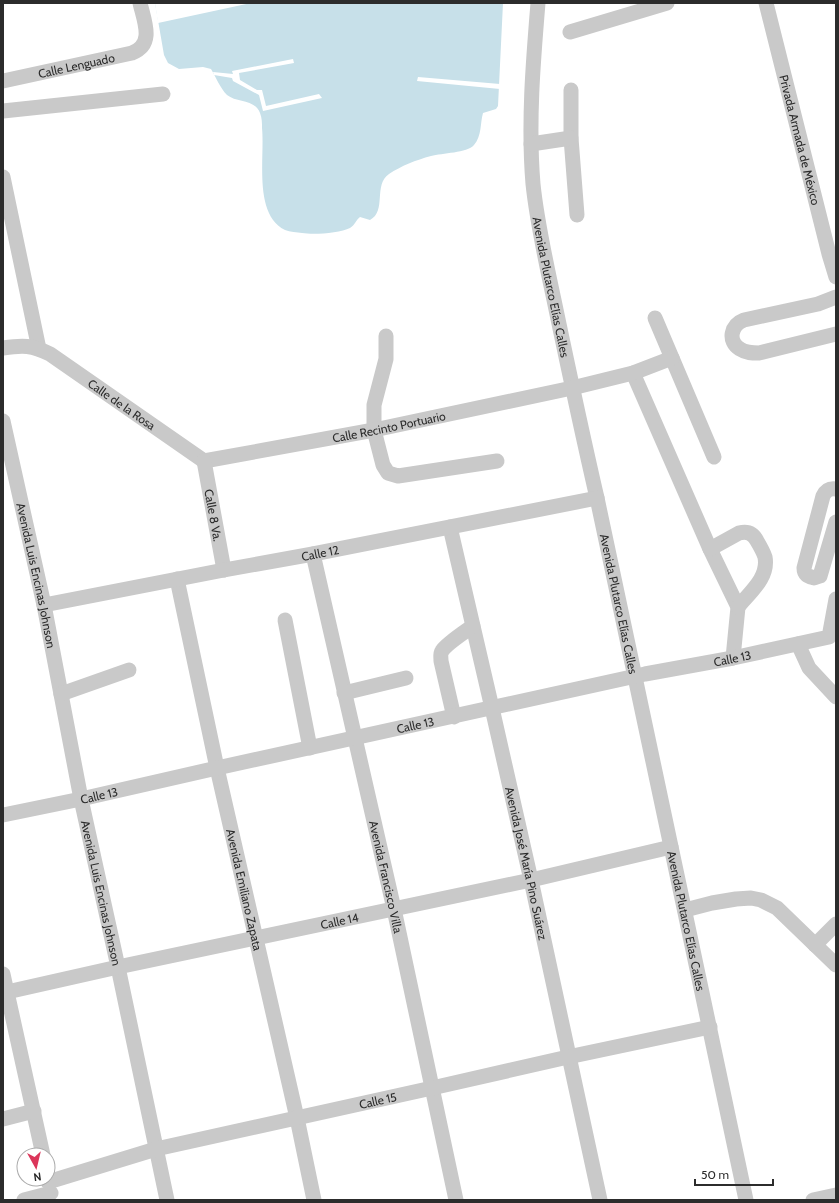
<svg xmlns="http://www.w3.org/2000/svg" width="839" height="1203" font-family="Cabin,sans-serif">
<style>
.water{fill:#c7e0e9}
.pier{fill:#fff}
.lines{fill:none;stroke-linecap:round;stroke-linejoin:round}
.minor{stroke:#c9c9c9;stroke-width:15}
.labels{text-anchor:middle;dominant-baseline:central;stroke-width:4;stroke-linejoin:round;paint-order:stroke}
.street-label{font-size:12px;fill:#2c2c2c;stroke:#fff}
</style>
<rect width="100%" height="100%" fill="#fff"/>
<path class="water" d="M155,3H503L498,106L496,109L483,113C480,123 482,136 474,145C467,153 442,153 431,156C416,160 401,166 389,174C373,185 387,211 370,220L360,217C356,220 355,225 350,228C340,233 314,235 302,233C297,232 290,232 285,230C253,214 265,157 262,128C262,123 262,118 260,113C255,99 237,103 227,95C220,88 216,77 211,69L203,67L179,69L168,63L164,55Z"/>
<path class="pier" d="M155,3H251L158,23Z
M293,59L294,63L239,73L240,80L257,90H262L266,106L319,94L322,98L263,111L259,95L233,81L232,78L214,75L213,72L233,74L232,71Z
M418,77L500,84V89L417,81Z"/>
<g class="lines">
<g class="minor">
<path id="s1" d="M538,3C533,63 528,124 533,184C537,223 546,262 554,300C568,367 582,433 597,498L746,1200"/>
<path id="s2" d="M766,3L829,254L836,277"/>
<path d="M570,32L667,3"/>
<path id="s3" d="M3,81L132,53C155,44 144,21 140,3"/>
<path d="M571,90V138L577,215"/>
<path d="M3,111L163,94"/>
<path d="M531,144L571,138"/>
<path d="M3,177L39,349"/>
<path d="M836,297L818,304L744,320C731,325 727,341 740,349C746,353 752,353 759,353L836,334"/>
<path d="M655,318L714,457"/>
<path d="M386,336V359L374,405V430L383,465L388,473L398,476L497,461"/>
<path id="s4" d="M3,348C23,345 32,345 50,354L204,461"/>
<path d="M633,373L710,549L738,607L733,658"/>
<path id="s5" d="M3,421L44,605L81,799L118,967L167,1200"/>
<path id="s6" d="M204,461L374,430L572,388L633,373L672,358"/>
<path id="s7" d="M204,461L224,570"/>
<path d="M836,489C830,488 826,490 823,496L804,568C804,575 808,576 814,578L820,576L836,522"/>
<path id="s8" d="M450,527L492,708L531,880L600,1200"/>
<path d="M710,549L739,533C747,531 753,533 757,541C760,546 763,551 765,557C769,578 749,593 738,607"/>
<path id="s9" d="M313,554L394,909L456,1200"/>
<path id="s10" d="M177,579L217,768L297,1118L314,1200"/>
<path id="s11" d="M44,605L224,570L313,554L597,498"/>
<path d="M285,620L310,748"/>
<path d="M798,644L809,668L836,697"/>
<path d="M344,693L406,678"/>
<path d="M61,694L129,670"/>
<path d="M454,717L441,661C441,657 440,654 442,651C446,644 466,631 473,626"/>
<path id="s12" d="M3,815L81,799L217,768L645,674L733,658L829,637L836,599"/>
<path d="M685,910L712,903L736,899L751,898L761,900L777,908L836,965"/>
<path d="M815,945L836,924"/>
<path d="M3,974L43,1155"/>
<path id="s13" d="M7,992L118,967L531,880L671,847"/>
<path d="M3,1119L34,1111"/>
<path id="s14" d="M48,1182L156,1149L432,1088L568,1057L710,1027"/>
<path d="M24,1200L51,1193"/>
<path d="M813,1200L836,1195"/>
</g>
</g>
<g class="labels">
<g class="street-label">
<text stroke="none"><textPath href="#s3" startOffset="75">Calle Lenguado</textPath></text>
<text stroke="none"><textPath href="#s2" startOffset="141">Privada Armada de México</textPath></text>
<text stroke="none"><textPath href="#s1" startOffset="286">Avenida Plutarco Elías Calles</textPath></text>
<text stroke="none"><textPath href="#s4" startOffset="136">Calle de la Rosa</textPath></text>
<text stroke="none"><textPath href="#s6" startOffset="188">Calle Recinto Portuario</textPath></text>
<text stroke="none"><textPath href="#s7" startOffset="55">Calle 8 Va.</textPath></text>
<text stroke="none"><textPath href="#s11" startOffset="281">Calle 12</textPath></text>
<text stroke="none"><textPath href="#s5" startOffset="158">Avenida Luis Encinas Johnson</textPath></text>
<text stroke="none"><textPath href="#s1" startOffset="610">Avenida Plutarco Elías Calles</textPath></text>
<text stroke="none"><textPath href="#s12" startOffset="746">Calle 13</textPath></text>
<text stroke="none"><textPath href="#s12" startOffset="422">Calle 13</textPath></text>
<text stroke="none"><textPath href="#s12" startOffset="98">Calle 13</textPath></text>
<text stroke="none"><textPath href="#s8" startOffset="345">Avenida José María Pino Suárez</textPath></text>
<text stroke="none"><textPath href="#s9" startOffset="331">Avenida Francisco Villa</textPath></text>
<text stroke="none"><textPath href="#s10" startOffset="318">Avenida Emiliano Zapata</textPath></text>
<text stroke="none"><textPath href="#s5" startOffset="482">Avenida Luis Encinas Johnson</textPath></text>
<text stroke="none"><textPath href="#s1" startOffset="934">Avenida Plutarco Elías Calles</textPath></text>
<text stroke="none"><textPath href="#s13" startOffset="340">Calle 14</textPath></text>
<text stroke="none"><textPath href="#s14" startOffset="340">Calle 15</textPath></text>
</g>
</g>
<rect width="839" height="1203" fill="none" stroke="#2c2c2c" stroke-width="8"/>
<g transform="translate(36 1167) rotate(172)"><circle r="19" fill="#ffffff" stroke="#ababab"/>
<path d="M0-3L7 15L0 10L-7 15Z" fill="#db365a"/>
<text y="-6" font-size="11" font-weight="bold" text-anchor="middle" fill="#2c2c2c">N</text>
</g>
<path d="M695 1179v6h78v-6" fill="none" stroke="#2c2c2c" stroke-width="2"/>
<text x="701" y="1179" font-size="12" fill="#2c2c2c" stroke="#ffffff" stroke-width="3" paint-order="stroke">50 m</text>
</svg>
